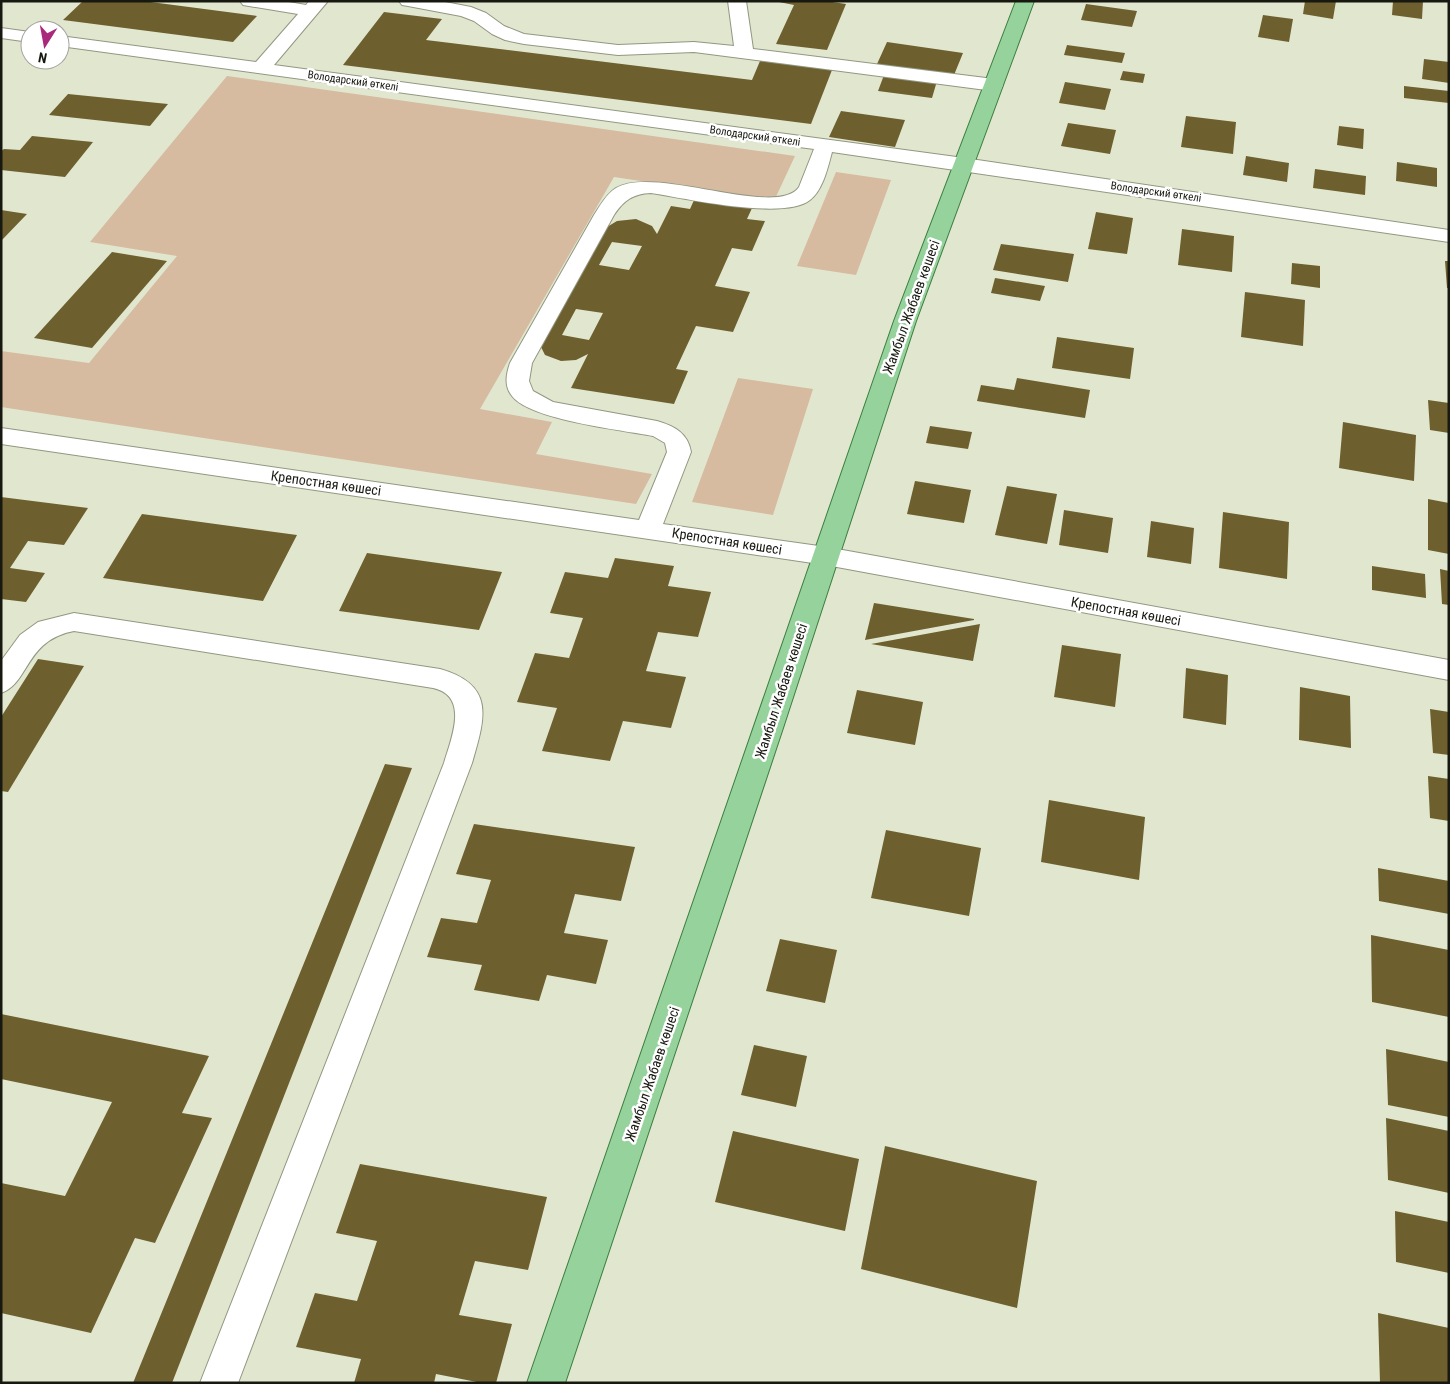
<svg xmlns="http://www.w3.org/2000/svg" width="1450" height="1384" font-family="'Roboto Condensed',sans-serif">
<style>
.green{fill:#d6bba0}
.building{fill:#6e5f2f;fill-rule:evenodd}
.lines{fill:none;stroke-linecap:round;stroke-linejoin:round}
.minor-casing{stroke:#919781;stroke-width:2}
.major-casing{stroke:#3c7e40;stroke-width:2}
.minor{fill:#fff;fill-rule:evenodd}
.major{fill:#96d29c;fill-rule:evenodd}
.labels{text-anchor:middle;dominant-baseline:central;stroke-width:5;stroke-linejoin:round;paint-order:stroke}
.far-street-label{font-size:11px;fill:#171910;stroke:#fff}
.street-label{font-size:14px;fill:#171910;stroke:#fff}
</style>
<rect width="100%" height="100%" fill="#e1e7cf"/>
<path class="green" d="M227,76L795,156L774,201L614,177L480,409L552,422L536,454L652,474L636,504L1,407V351L89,363L177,256L90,242Z
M836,172L891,180L856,275L797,266Z
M738,378L813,389L773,515L692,502Z"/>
<path class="building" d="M83,1H143L257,16L233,42L63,20Z
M774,1H826L846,4L827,50L776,44L794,5Z
M1305,1H1336L1333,19L1303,14Z
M1393,1H1423L1422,19L1392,15Z
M1086,4L1137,11L1132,27L1081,20Z
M384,12L442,19L426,40L752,80L760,61L832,70L811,124L343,65Z
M1263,15L1293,19L1289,42L1258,37Z
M887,42L963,53L954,75L877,64Z
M1067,45L1125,53L1122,63L1064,55Z
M1424,59L1449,62V83L1422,79Z
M1123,71L1145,74L1143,83L1120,80Z
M884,75L937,81L932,98L878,91Z
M1065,82L1111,89L1105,110L1059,103Z
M1404,86L1449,91V103L1404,98Z
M68,94L168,104L150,126L49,115Z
M841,111L905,120L895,147L829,137Z
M1186,116L1236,122L1233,154L1181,147Z
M1068,123L1116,130L1110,154L1061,146Z
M1339,126L1364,129L1363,149L1337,145Z
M32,136L93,142L65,177L1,170V151L4,149L20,150Z
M1246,156L1289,163L1287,182L1243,175Z
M1397,162L1437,168V187L1396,181Z
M1315,169L1366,176L1365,195L1313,188Z
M695,198L753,206L747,219L765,221L752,251L732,248L715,286L750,292L733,332L696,326L676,369L688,371L674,404L571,388L588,354L576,360L561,361L545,355L541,347L607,227L617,221L636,219L652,226L657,234L671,206L690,209ZM612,242L642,246L629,270L599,265ZM576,309L603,313L589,340L562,335Z
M1,210L27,214L1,241Z
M1096,212L1133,218L1127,254L1088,249Z
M1182,229L1234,236L1232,272L1178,265Z
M1001,244L1074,254L1068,282L993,270Z
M112,252L167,261L92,348L34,338Z
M1445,261H1449V288H1447Z
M1292,263L1320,266V288L1291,284Z
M995,278L1045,286L1040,301L991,293Z
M1245,292L1305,300L1303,346L1241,337Z
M1057,337L1134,348L1130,379L1052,368Z
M1017,378L1090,390L1085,418L977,401L981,385L1014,390Z
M1428,400L1449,403V433L1430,430Z
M1343,422L1416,435L1414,481L1339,468Z
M930,426L972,432L968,449L926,443Z
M915,481L971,490L964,523L907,514Z
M1007,486L1057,494L1047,544L995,535Z
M1,497L88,508L64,545L28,541L10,568L45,573L26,602L1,599Z
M1428,499L1449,503V554L1428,550Z
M1064,510L1113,518L1108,553L1059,545Z
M1223,512L1289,522L1287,579L1219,568Z
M142,514L297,535L263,601L103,578Z
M1151,521L1194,528L1191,564L1147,557Z
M367,553L502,572L479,630L339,611Z
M615,558L674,566L668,586L711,592L698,637L658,632L646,671L686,677L671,728L623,721L610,761L542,751L557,708L517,702L535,653L569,658L583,618L550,613L565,572L608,578Z
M1372,566L1425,574L1426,598L1372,590Z
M1440,569L1449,571V605L1442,604Z
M874,603L974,619V620L865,640Z
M980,624L973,661L871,644Z
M1062,645L1121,654L1115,707L1054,697Z
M38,659L84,666L8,792L1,791V717Z
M1186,668L1228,675L1226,725L1183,718Z
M1300,687L1350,696L1351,748L1299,740Z
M857,690L923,702L915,745L847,733Z
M1430,709L1449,712V755L1433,753Z
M385,764L412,768L172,1383H133Z
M1428,776L1449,779V821L1430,818Z
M1049,800L1145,817L1139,880L1041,862Z
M474,824L635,847L621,901L575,894L564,933L608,940L596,984L547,975L539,1001L474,990L482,965L427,957L441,918L477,923L491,880L456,874Z
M886,830L981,848L969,916L871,898Z
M1378,868L1449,881V914L1379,901Z
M1371,935L1449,950V1017L1372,1002Z
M780,939L837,950L825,1003L766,991Z
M1,1014L209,1056L182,1113L212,1118L155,1243L135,1238L91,1333L1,1313V1183L65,1196L112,1102L1,1079Z
M754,1045L807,1056L796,1107L741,1095Z
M1386,1049L1449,1062V1117L1388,1105Z
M1386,1118L1449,1131V1193L1388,1180Z
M733,1131L859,1159L845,1231L715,1202Z
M885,1146L1037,1181L1017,1308L861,1269Z
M360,1164L547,1197L528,1270L475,1261L459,1315L512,1324L496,1383H482L436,1374L434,1383H354L361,1359L296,1347L315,1293L357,1301L377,1241L336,1233Z
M1395,1211L1449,1222V1273L1396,1262Z
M1378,1313L1449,1328V1383H1380Z"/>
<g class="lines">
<g class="minor-casing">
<path id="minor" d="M240,1H283L306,5L309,1H328L274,65L964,158L1449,230V242L832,152C828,167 823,190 810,200C784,221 684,198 651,193C633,194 624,200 614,215L532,363L529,381L533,391L553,402L657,421C674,426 688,433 691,452L663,524L826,547L1449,660V680L826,565L1,444V428L639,520L667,452L665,443L653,436C622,430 530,420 512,396C504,386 506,375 510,363L594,215C600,206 606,194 616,188C655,165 777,219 799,187L814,149L60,46V36L256,62L298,14L249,6L243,5Z
M399,1H440L471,7L486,13L504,26L524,34L618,45L694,42L734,46L728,1H746L753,49L994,79L1001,81L1003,85L1001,89L994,91L694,52L618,55L524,44L505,40L492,34L474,21L461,16L408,6L402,5Z
M1,28L30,32V42L1,38Z
M74,613L440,669C496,685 485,718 472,763L238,1383H200L444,763C451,739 470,696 433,688L74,631C25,640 29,684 1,693V661L20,635L38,622Z"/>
</g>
<g class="major-casing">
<path id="major" d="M1016,1H1034L916,321L783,728L565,1383H527L894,321Z"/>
</g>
<use href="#minor" class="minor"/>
<use href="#major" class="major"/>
</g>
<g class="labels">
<g class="far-street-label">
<text transform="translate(353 81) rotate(8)">Володарский өткелі</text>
<text transform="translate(755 136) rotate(8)">Володарский өткелі</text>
<text transform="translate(1156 192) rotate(8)">Володарский өткелі</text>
</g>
<g class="street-label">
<text transform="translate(911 307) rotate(-70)">Жамбыл Жабаев көшесі</text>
<text transform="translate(326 483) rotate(8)">Крепостная көшесі</text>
<text transform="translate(727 541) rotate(9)">Крепостная көшесі</text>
<text transform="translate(1126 611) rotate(10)">Крепостная көшесі</text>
<text transform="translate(781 691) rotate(-72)">Жамбыл Жабаев көшесі</text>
<text transform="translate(652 1074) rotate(-71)">Жамбыл Жабаев көшесі</text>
</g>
</g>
<rect width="1450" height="1384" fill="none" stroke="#171910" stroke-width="5"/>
<g transform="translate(45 45) rotate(191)"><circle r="24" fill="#ffffff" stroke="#a2a39f"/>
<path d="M0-4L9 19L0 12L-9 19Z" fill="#a92a7b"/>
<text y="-8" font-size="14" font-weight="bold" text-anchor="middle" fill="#171910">N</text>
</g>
</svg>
